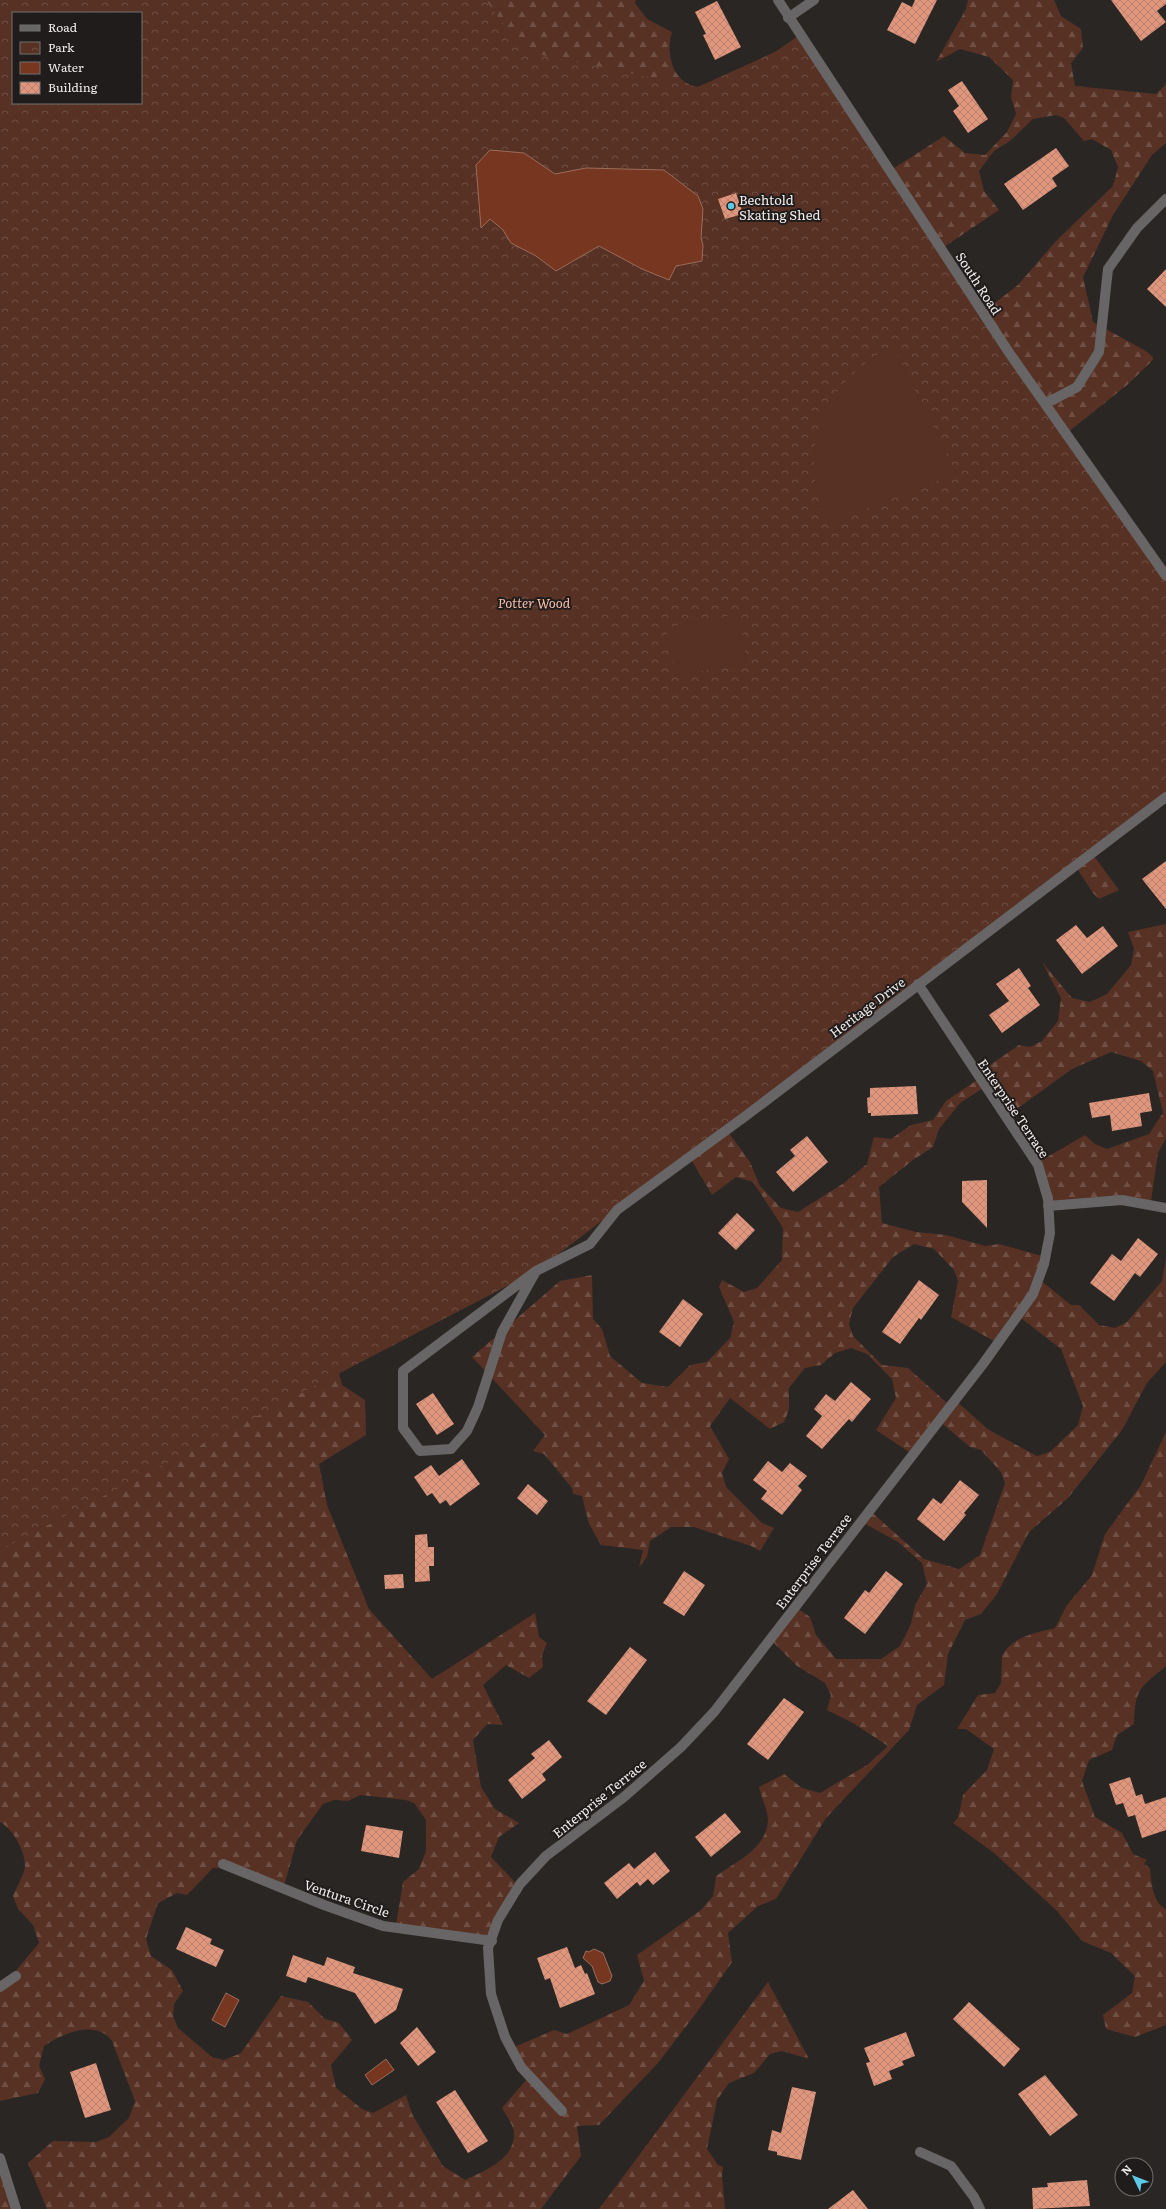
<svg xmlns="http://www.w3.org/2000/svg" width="1166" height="2209" font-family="Literata,serif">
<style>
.forest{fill:url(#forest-firs);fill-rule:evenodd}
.park{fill:url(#park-crowns);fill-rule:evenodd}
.pitch{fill:#573124}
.water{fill:#77361f;stroke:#9b6c5c}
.building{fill:url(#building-cross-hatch)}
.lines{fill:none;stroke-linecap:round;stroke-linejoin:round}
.minor{stroke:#676565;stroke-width:10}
.poi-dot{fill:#5bc8e6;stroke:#201c1b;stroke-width:1.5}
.labels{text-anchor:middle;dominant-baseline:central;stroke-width:4;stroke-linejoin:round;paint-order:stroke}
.poi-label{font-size:13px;fill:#eeebea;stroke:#201c1b;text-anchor:start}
.street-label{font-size:13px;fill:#eeebea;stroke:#201c1b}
.park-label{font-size:13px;font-style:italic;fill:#f9bca8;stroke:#201c1b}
</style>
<defs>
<pattern id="forest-firs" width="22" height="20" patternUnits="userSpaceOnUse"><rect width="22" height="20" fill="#573124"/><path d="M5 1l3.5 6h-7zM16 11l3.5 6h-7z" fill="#6f4f44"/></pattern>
<pattern id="park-crowns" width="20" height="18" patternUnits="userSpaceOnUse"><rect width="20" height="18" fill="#573124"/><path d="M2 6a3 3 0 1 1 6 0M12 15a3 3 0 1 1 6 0" fill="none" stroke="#6f4f44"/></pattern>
<pattern id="building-cross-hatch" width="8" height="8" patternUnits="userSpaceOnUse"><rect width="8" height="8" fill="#e0967d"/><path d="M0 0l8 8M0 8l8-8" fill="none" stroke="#ba826f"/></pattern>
</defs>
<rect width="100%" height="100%" fill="#2a2624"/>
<path class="forest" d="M0,0H636L635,3L647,19L672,32C665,54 673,83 698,87L768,57L798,36L888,172L944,136L965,153L985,155L1007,132L1016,114L1011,97L1013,80L989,57L960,49L936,62L966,9L968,0H1054L1061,16L1081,29L1083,48L1071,63L1075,86L1156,94L1166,84V143L1152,155L1113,215L1083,277L1093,322L1146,351L1153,357V360L1127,385L1067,433L1166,578V794L1091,852L1119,890L1099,899L1093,893L1076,867L726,1129L750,1162L760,1186L781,1208L798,1212L844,1183L867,1164L874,1137L891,1139L911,1125L933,1120L946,1101L977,1080V1074L1019,1045L1030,1047L1042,1041L1058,1021L1061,998L1042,962L1072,998L1090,1002L1107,994L1131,965L1134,949L1128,932L1166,924V1138L1158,1153L1151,1201L1053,1205L1037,1163L1085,1135L1095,1144L1107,1149L1149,1134L1163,1113L1153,1071L1141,1061L1111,1052L1072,1069L1007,1116L983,1088L960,1103L939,1129L933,1147L913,1160L879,1187L882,1223L916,1232L946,1235L985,1246L999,1244L1042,1256L1039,1279L1071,1305H1079L1099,1325L1115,1328L1127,1322L1162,1281L1166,1258V1362L1147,1383L1122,1430L1068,1498L1029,1532L997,1594L981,1614L965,1620L948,1654L944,1685L917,1705L909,1730L826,1818L776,1899L758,1906L728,1933L732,1962L697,2012L658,2063L599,2125L577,2126L581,2156L541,2209H47L28,2163L53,2141L96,2142L109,2137L129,2118L135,2101L112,2041C96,2019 63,2033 44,2046L39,2066L45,2079L38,2093L0,2101V1985L9,1979L39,1943L33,1925L18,1909L13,1896C16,1888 24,1875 25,1867C25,1851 14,1830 0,1822ZM13,13H141V103H13ZM1056,115L1064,118L1084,141L1092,139L1111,150L1118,167L1113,186L1056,241L1018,285L982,313L941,249L999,210L984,191L979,171L994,151L1010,141L1033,119ZM689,1156L712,1195L736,1177L753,1182L783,1228L782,1260L757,1288L744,1292L722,1280L719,1287L734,1322L730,1338L707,1362L690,1365L668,1387L642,1383L610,1356L602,1329L593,1319L592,1275L560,1281L472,1357L545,1435L533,1451L544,1454L572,1488L573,1494L582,1496L589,1524L601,1545L643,1550L639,1567L647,1557L650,1541L671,1527H694L751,1546L760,1551L774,1528L762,1523L726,1487L722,1473L729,1459L710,1426L730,1398L770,1429L784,1422L789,1410V1388L805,1368L821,1365L835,1353L851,1348L867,1354L892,1379L896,1398L876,1430L909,1452L939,1421L970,1447L981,1450L1001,1472L1005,1483L980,1555L959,1569L924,1559L868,1509L860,1521L898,1542L922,1563L927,1584L915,1605L911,1624L900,1646L881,1659H836L816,1635L810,1617L794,1606L769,1638L797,1666L825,1683L831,1695L827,1710L853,1723L888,1746L867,1765L820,1793L802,1788L784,1774L759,1787C761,1797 768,1810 768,1820C767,1848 736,1862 716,1876L713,1896L701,1910L637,1955L644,1981L629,2005L567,2034L554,2030L512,2048L528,2078L502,2108C506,2115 514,2126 514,2133C515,2159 485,2171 465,2180L443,2166L412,2114L406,2095L373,2113L362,2109L336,2088L331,2065L352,2040L339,2023L325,2019L308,2002L281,1996L241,2053L224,2060L212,2057L178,2028L173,2016L174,2004L183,1991L172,1970L151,1956L146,1939L158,1903L177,1893L187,1895L213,1868H220L284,1886L297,1840L323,1804L334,1800L348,1801L360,1795L406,1800L414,1803L426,1820V1851L419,1869L403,1882L396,1925L487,1940L515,1882L491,1857L499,1837L519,1823L495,1809L481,1787L473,1740L487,1724L503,1725L483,1685L506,1665L529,1678L543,1667L542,1655L547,1643L539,1637L535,1613L432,1679L369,1609L327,1505L319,1464L366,1435L365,1400L342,1385L339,1373L580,1189ZM914,1244L934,1249L954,1270L958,1281L951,1317L994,1341L1017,1315L1061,1349L1083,1406L1078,1425L1050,1452L1037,1456L989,1430L955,1400L946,1402L908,1368L882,1365L853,1336L849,1324L853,1308L893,1257Z
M1166,1432V1666C1140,1688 1135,1688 1134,1724L1117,1735L1112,1750L1089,1760L1082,1781L1095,1817L1122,1833L1133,1854L1147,1860L1144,1864L1150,1868C1151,1881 1153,1904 1166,1909V2025L1135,2037L1106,2029L1103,2015L1132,1993L1135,1976L1111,1953L1082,1941L1057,1911L994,1853L953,1823L958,1818L963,1795L987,1770L994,1749L966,1729H957L978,1695L995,1693L1001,1683L1002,1656C1013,1636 1035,1633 1055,1628L1067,1605L1092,1575L1105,1534L1141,1485Z
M768,1982L809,2059L782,2051L770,2054L754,2073L729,2083L717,2100L707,2149L718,2165L723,2167L722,2175L725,2209H599Z
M0,2164L14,2209H0Z"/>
<path class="park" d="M0,0H486L523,51L698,87L801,40L1166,575V792L536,1271L0,1550ZM13,13H141V103H13Z"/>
<path class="pitch" d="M893,346L956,473L828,524C795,449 822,383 893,346Z
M738,614L747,662L675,676L666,628Z"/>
<path class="water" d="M490,150L524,153L555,174L586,168L664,170L698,196L703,209L701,238L703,245L702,261L676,266L669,280L642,269L599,246L556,271L536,256L511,243L503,230L490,219L481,228L476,165Z
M594,1949L603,1953L612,1976L610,1981L602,1984L598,1982L592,1966L583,1958L586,1951L589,1952Z
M226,1993L239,2000L225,2027L212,2020Z
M386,2059L394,2070L372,2085L365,2075Z"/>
<path class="building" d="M915,0H937L915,44L887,30L902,2L912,7Z
M1111,0H1166V4L1157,11L1166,22L1141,41Z
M717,1L741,47L715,60L703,35L706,34L695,12Z
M962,81L988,119L968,133L953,111L959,106L948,90Z
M1056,148L1069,166L1052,178L1057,186L1023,210L1004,184Z
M736,193L743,214L725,219L718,199Z
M1166,269V307L1147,289Z
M1166,861V909L1142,879Z
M1076,925L1087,938L1103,926L1118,946L1082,974L1056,940Z
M1019,968L1031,986L1028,988L1040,1005L1002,1033L989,1015L1009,1001L996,984Z
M916,1086L918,1114L871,1116V1113H868L867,1098L870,1097V1088Z
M1149,1093L1152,1111L1140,1113L1142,1126L1112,1131L1110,1115L1092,1118L1089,1103Z
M807,1136L828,1162L793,1192L776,1172L795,1156L790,1150Z
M987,1180V1228L962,1202V1181Z
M737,1213L755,1230L736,1250L718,1233Z
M1138,1238L1158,1254L1140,1277L1135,1273L1114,1301L1090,1283L1112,1254L1121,1261Z
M919,1280L939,1295L921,1320L919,1318L900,1344L882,1332Z
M683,1299L703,1314L680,1347L659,1332Z
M851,1382L871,1399L852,1422L849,1419L822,1449L806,1436L822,1416L814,1409L826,1394L835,1401Z
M433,1393L454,1424L437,1435L416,1404Z
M462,1459L480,1484L450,1506L446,1500L440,1504L432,1493L427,1496L414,1477L431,1465L439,1476Z
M768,1461L782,1472L790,1463L807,1476L798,1486L802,1490L782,1515L761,1499L767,1491L753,1480Z
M960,1480L979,1495L964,1513L966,1515L944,1541L917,1519L933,1498L941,1504Z
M528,1484L548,1501L537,1515L517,1498Z
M427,1534L428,1547H434V1566H429L430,1581L415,1582V1535Z
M684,1571L705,1585L684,1616L663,1603Z
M886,1571L903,1584L865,1634L844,1618L865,1590L869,1593Z
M403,1574L404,1588L385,1589L384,1575Z
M630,1647L647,1660L606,1715L587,1701Z
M784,1698L804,1712L768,1760L747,1744Z
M549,1740L562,1757L542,1774L546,1780L522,1799L508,1780L535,1758L531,1754Z
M1130,1777L1136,1796L1142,1794L1145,1804L1166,1797V1830L1142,1838L1135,1815L1128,1817L1123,1803L1116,1805L1109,1784Z
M725,1813L741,1832L711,1857L695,1837Z
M366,1825L403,1831L399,1858L361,1851Z
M655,1852L670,1871L653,1885L648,1879L640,1886L637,1882L617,1899L604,1883L629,1863L634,1869Z
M186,1927L212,1939L210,1944L224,1950L216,1967L176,1949Z
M567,1947L575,1968L581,1965L585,1974L587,1973L595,1994L560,2008L550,1978L545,1980L537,1958Z
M293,1955L324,1966L327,1957L355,1967L353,1973L403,1989L396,2010L375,2024L355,1993L308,1977L306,1983L286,1976Z
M969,2002L1020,2049L1004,2067L953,2019Z
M417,2027L436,2052L418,2066L400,2043Z
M906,2032L915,2056L902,2061L904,2065L889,2071L892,2079L874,2086L866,2063L870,2062L864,2048Z
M96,2063L111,2110L85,2118L70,2072Z
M1045,2075L1078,2115L1050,2136L1018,2094Z
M792,2087L816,2092L801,2160L777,2155V2152L768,2150L772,2130L781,2133Z
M455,2090L488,2141L468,2153L436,2102Z
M1087,2180L1090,2206L1033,2209L1032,2188L1048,2187L1047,2183Z
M853,2190L868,2209H828Z"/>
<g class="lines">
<path class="minor" d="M778,0L1010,354L1166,576
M788,18L814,0
M1045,404L1077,387L1099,352L1108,269L1137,228L1166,199
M1048,1206L1122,1200L1166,1208
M536,1271L502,1332L478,1407L467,1431L451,1449L420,1451L403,1428V1371L536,1271L590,1244L617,1210L747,1115L1166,797
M223,1864L324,1905L383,1926L492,1941
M0,1987L16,1976
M562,2111L521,2067L505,2037L491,1994L488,1948L498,1920L520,1884L546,1856L624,1797L681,1747L714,1712L983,1364L1033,1294L1044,1264L1050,1233L1048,1199L1038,1165L918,984
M920,2152L951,2166L974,2197L980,2209
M0,2158L16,2209"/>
</g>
<circle class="poi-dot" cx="731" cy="206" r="4"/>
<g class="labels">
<g class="poi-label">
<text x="739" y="199">Bechtold<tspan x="739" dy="15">Skating Shed</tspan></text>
</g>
<g class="street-label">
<text transform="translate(979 283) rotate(57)">South Road</text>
<text transform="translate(867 1007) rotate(-37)">Heritage Drive</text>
<text transform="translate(1014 1108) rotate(56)">Enterprise Terrace</text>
<text transform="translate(813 1561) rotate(-53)">Enterprise Terrace</text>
<text transform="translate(599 1798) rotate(-39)">Enterprise Terrace</text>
<text transform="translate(347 1898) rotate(19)">Ventura Circle</text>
</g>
<g class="park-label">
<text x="534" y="602">Potter Wood</text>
</g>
</g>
<rect x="12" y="12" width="130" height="92" fill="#201c1b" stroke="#726f6e"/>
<rect x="20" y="25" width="20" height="6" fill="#676565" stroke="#726f6e"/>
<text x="48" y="32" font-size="12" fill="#eeebea">Road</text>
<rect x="20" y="42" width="20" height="12" fill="url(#park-crowns)" stroke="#726f6e"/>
<text x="48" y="52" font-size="12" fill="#eeebea">Park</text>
<rect x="20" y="62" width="20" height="12" fill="#77361f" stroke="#726f6e"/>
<text x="48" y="72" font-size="12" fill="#eeebea">Water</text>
<rect x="20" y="82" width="20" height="12" fill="url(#building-cross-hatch)" stroke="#726f6e"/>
<text x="48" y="92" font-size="12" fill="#eeebea">Building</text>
<g transform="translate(1134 2177) rotate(313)"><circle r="19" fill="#201c1b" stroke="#726f6e"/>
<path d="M0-3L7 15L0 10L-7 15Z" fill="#5bc8e6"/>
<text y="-6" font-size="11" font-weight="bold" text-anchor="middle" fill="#eeebea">N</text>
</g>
</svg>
